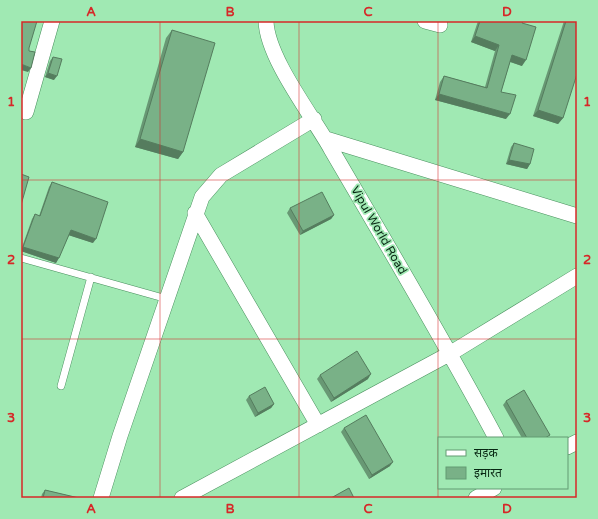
<svg xmlns="http://www.w3.org/2000/svg" width="598" height="519" font-family="'Varela Round','Noto Sans Devanagari',sans-serif">
<style>
.lines{fill:none;stroke-linecap:round;stroke-linejoin:round}
.lane-casing{stroke:#49905e;stroke-width:8}
.street-casing{stroke:#49905e;stroke-width:16}
.lane{stroke:#fff;stroke-width:7}
.street{stroke:#fff;stroke-width:15}
.wall{fill:#689874}
.shaded-wall{fill:#557c5e}
.building{fill:#79b187;stroke:#557c5e}
.grid{fill:none;stroke:#d62828;stroke-width:1;stroke-opacity:0.55}
.labels{text-anchor:middle;dominant-baseline:central;stroke-width:3.5;stroke-linejoin:round;paint-order:stroke}
.street-label{font-size:12px;fill:#082713;stroke:#a0e9b3}
.neatline{fill:none;stroke:#d62828;stroke-width:1.5}
.grid-label{font-size:13px;text-anchor:middle;font-weight:bold;fill:#d62828}
</style>
<rect width="100%" height="100%" fill="#a0e9b3"/>
<g class="lines">
<g class="lane-casing">
<path id="lane" d="M21,258L167,299
M61,386L91,277"/>
</g>
<g class="street-casing">
<path id="street" d="M266,21C267,58 312,115 331,149C387,245 444,340 496,438
M425,21L440,25
M26,112L52,21
M326,139L577,216
M195,213L318,425
M567,447L577,442
M101,498L120,436L202,197L221,175L314,119
M182,498L451,353L577,276
M476,498L494,488"/>
</g>
<use href="#lane" class="lane"/>
<use href="#street" class="street"/>
</g>
<path class="wall" d="M478,21H523L522,23V66L510,62L501,92L506,119L435,100L440,82L444,76L485,87L495,51L471,42Z
M564,21H577L563,118L558,124L533,116Z
M172,30L183,152L178,159L135,147L166,38Z
M53,57L54,80L45,77L50,61Z
M514,143L530,164L527,169L506,164L511,147Z
M52,182L93,243L69,235L56,263L21,251V250L32,219L35,214L39,216L49,187Z
M290,208L334,215L331,219L300,235L287,213Z
M320,375L368,379L331,402L317,379Z
M249,396L274,404L271,408L255,417L246,400Z
M506,401L548,438H522L503,405Z
M344,428L390,466L369,479L341,432Z
M45,490L79,498H41L42,494Z"/>
<path class="shaded-wall" d="M475,36L499,45L495,51L471,42Z
M512,55L526,60L522,66L508,61Z
M21,64L31,68L28,72L21,70Z
M48,73L57,76L54,80L45,77Z
M439,94L510,114L506,119L435,100Z
M538,110L563,118L558,124L533,116Z
M140,139L183,152L178,159L135,147Z
M509,160L530,164L527,169L506,164Z
M334,215L331,219L300,235L303,231Z
M71,230L96,239L93,243L68,235Z
M23,247L59,258L56,263L21,251V250Z
M371,374L368,379L331,402L334,398Z
M274,404L271,408L255,417L258,413Z
M393,462L390,466L369,479L372,475Z"/>
<path class="building" d="M21,21H37L29,48V51L35,52L31,68L21,64Z
M480,21H523L522,23L536,27L526,60L512,55L501,92L516,95L510,114L439,94L444,76L487,88L499,45L475,36Z
M566,21H577V74L563,118L538,110Z
M172,30L215,43L183,152L140,139Z
M53,57L62,59L57,76L48,73Z
M514,143L534,149L530,164L509,160Z
M21,174L29,177L21,205Z
M52,182L108,202L96,239L71,230L59,258L23,247L35,214L40,216Z
M322,192L334,215L303,231L290,208Z
M357,351L371,374L334,398L320,375Z
M265,387L274,404L258,413L249,396Z
M524,390L550,435L545,438H527L506,401Z
M366,415L393,462L372,475L344,428Z
M349,488L354,498H331Z
M45,490L79,498H43Z"/>
<path class="grid" d="M160,21V498M299,21V498M438,21V498M21,180H577M21,339H577"/>
<g class="labels">
<g class="street-label">
<text transform="translate(379 230) rotate(60)">Vipul World Road</text>
</g>
</g>
<rect width="598" height="519" fill="none" stroke="#a0e9b3" stroke-width="44"/>
<rect x="438" y="437" width="130" height="52" fill="#a0e9b3" stroke="#639b73"/>
<rect x="446" y="450" width="20" height="6" fill="#ffffff" stroke="#639b73"/>
<text x="474" y="457" font-size="12" fill="#082713">सड़क</text>
<rect x="446" y="467" width="20" height="12" fill="#79b187" stroke="#639b73"/>
<text x="474" y="477" font-size="12" fill="#082713">इमारत</text>
<rect x="22" y="22" width="554" height="475" class="neatline"/>
<g class="grid-label">
<text x="91" y="16">A</text>
<text x="230" y="16">B</text>
<text x="368" y="16">C</text>
<text x="507" y="16">D</text>
<text x="11" y="106">1</text>
<text x="587" y="106">1</text>
<text x="11" y="264">2</text>
<text x="587" y="264">2</text>
<text x="11" y="422">3</text>
<text x="587" y="422">3</text>
<text x="91" y="513">A</text>
<text x="230" y="513">B</text>
<text x="368" y="513">C</text>
<text x="507" y="513">D</text>
</g>
</svg>
